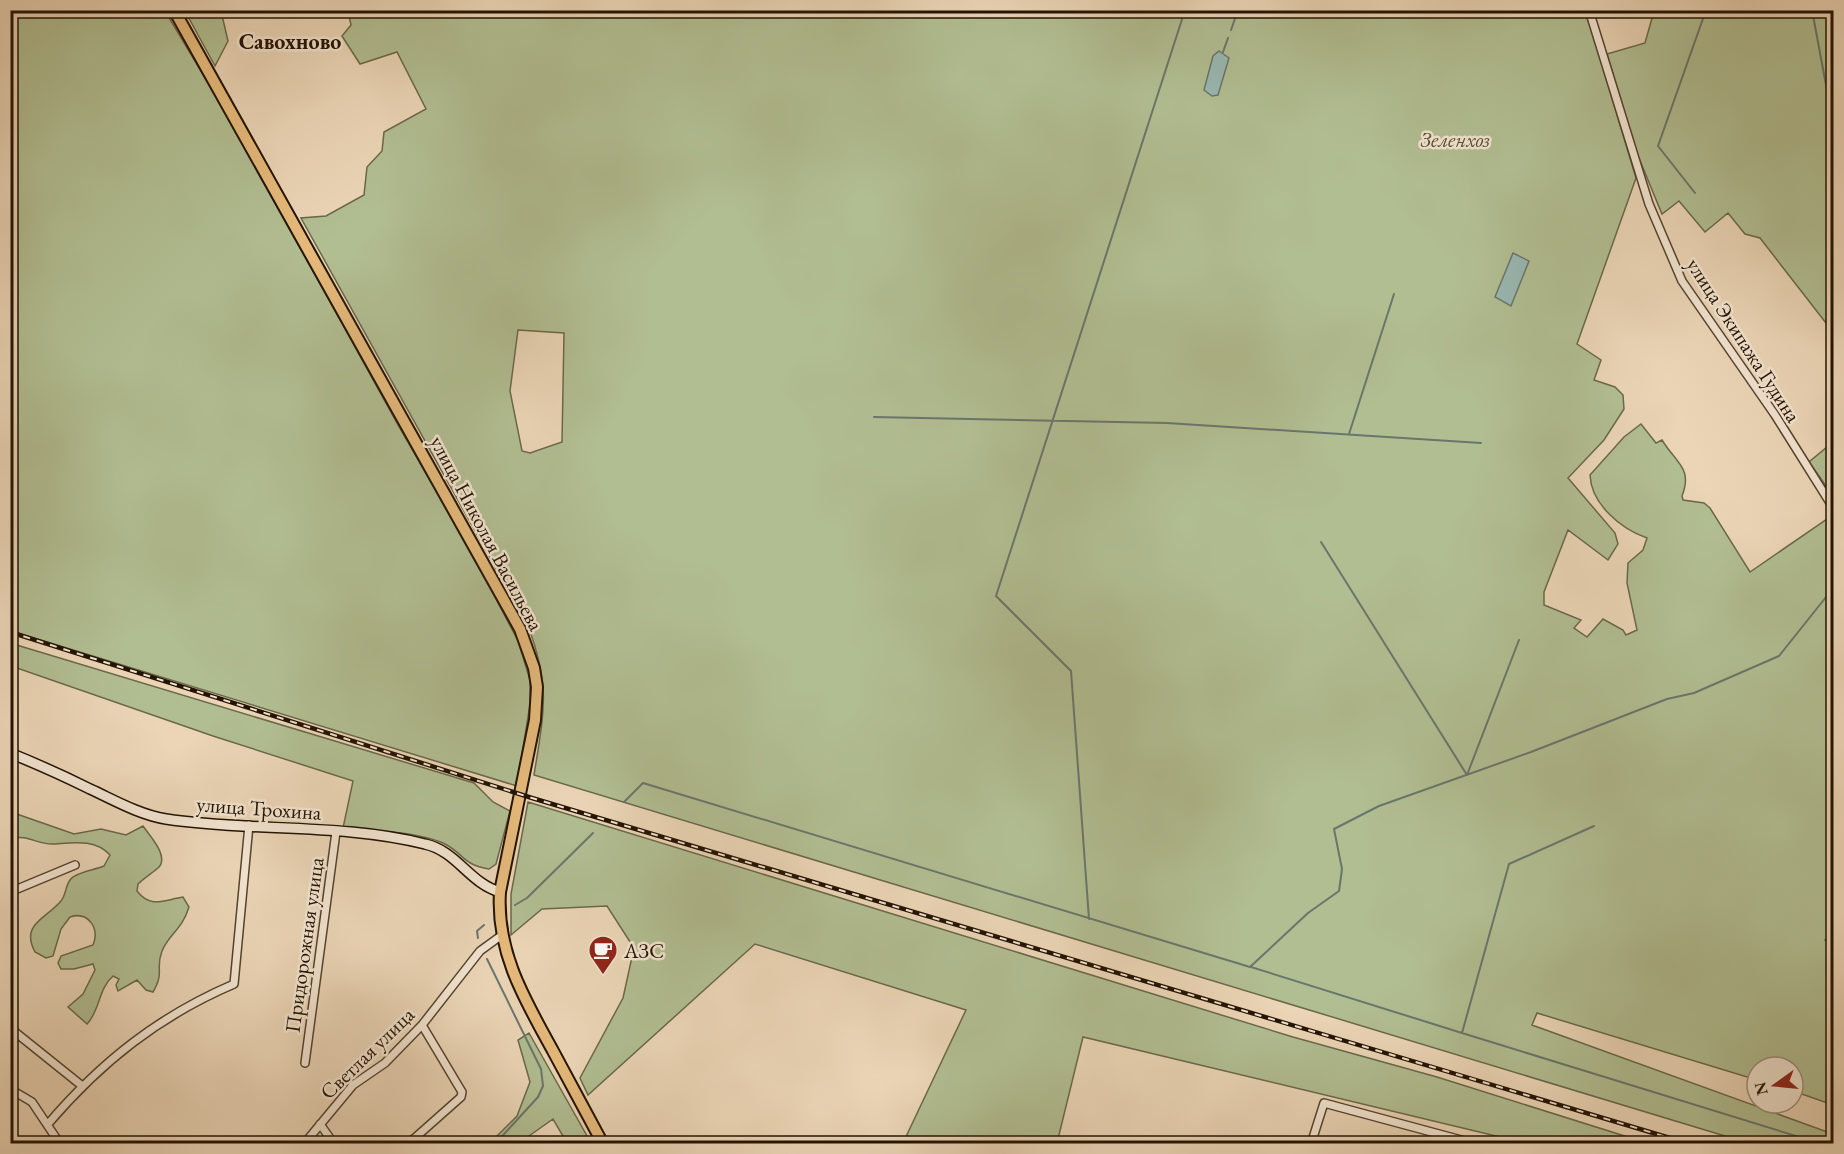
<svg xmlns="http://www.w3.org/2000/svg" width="1844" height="1154" font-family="'EB Garamond',serif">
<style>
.green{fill:#b1be92;stroke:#6a684a;stroke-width:1.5;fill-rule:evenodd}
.water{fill:#99b8b2;stroke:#6a766c;stroke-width:1.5}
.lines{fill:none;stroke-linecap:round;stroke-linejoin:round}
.stream{stroke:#6a766c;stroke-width:2}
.street-casing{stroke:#55442f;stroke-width:10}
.secondary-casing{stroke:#231302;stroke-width:12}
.primary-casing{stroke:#231302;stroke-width:14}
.street{stroke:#f2e4d0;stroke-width:7}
.secondary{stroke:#f2e4d0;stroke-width:9}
.primary{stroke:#e6ba7b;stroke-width:10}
.rail-casing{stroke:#231302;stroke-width:4.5}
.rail{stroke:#f2e4d0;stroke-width:2;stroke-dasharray:7;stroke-linecap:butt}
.labels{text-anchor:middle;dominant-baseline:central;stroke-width:5;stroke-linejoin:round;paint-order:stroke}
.park-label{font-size:21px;font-style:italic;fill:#554f34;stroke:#f2e4d0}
.street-label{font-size:21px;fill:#231302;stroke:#f2e4d0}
.poi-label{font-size:21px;fill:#231302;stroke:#f2e4d0;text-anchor:start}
.neighbourhood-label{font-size:22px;font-weight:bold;fill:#231302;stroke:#f2e4d0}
</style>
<rect width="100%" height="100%" fill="#ebd5b6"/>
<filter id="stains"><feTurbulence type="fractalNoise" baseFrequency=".00333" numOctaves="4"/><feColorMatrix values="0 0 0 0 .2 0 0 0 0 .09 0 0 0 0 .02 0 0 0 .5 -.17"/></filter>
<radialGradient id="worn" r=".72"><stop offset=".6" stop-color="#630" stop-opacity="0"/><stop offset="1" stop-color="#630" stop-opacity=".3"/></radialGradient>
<path class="green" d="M10,11H165L225,111L398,425L475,558L518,641L530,680V704L517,786L11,631Z
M185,11H221L228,41L215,66Z
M348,11H1586L1636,178L1577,344L1601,360L1594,380L1615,387L1623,395L1624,409L1604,440L1568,478L1615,533L1618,544L1608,560L1568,530L1544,592V605L1581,620L1574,628L1587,637L1603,619L1623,630L1626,635L1637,630L1627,583L1628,563L1643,550L1647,538C1621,529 1591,504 1590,475L1624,437L1641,424L1656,443L1662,440C1676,463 1693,468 1682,496L1683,500L1704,503L1710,508L1750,572L1833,515L1834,931L1825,940L1834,948L1833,1105L1793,1091V1067H1757V1080L1537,1013L1532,1025L1833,1134V1143H1748L534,775C544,712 551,687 528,626L301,218L326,216L364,195L367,167L382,151L384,132L426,109L397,52L360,64L342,36L351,25ZM518,330L564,333L562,442L530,453L522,451L510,391Z
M1654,11H1833V332L1760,238L1745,234L1728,213L1705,232L1679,201L1662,214L1636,151L1607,54L1645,43Z
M1833,442V496L1809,462Z
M10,643L474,783L493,802L510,811L496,864L489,869C463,865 464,854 445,844C420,832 371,830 343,828L353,781L213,736L11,666Z
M528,802L1293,1037L1437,1077L1647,1143H1525L1083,1037L1057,1143H903L966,1010L755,944L588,1095L580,1078L623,998L634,948L607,906L542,909L511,935V894Z
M11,812L74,834L101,829L126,835L143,826C150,836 170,857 158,868C151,874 144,878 138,884L137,891C151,909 164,900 183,897L189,907C182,930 169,934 162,951C155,969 165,972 153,992L146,990L137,980L118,991L116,985L119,979L113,976C98,989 100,1011 87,1024L68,1007L83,994L95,970L93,964L74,969H61L58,963L61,956L93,945C100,928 88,911 70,917L61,929L53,956L46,958L35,952C20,924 46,919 61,901C67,894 65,882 73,877C82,871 94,870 104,866L110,855C95,838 71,843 52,844C36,844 27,834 11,839Z
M529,1033L591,1143H567L553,1119L519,1143H490L517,1116L530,1082L518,1040Z"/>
<path class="water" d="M1219,51L1229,58L1218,95L1212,96L1204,90L1213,56Z
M1513,253L1529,261L1511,306L1495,297Z"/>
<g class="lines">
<path class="stream" d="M1812,10L1834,128
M1231,30L1238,10
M1223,52L1228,38
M1695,193L1658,146L1706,10
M874,417L1167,423L1481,443
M1349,434L1394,294
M1321,542L1467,775
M1467,775L1519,640
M624,802L643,783L1250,967L1308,913L1339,891L1342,869L1334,829L1379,806L1531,752L1667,699L1694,693L1779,656L1834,587
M515,905L527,898L593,833
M1089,919L1071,671L996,596L1185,10
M478,938L477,931L484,925
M487,959L541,1069L543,1086L538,1097L495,1144
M1251,967L1462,1033L1509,864L1594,826
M1462,1033L1822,1144"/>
<g class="street-casing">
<path id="street" d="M1589,10L1649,204L1682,281L1775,415L1834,509
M10,892L75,865
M10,1028L81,1085
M305,1063L336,832
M10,1089L32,1102L60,1144
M48,1124C101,1062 159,1016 234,984L249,825
M320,1124L334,1144
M304,1144L353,1085L385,1063L422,1025L480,951L502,935
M408,1144L461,1097L462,1092L422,1025
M1311,1144L1324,1103L1476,1144"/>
</g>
<g class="secondary-casing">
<path id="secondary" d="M10,753C37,764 64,776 90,789C114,800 140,815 166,819C252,832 341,823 425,844C457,851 469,883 500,892"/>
</g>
<g class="primary-casing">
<path id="primary" d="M174,10L520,629L534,668L537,687L535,720L500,892C496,952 525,1000 553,1051C570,1082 586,1113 603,1144"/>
</g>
<use href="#street" class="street"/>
<use href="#secondary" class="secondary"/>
<use href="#primary" class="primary"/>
<g class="rail-casing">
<path id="rail" d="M10,632L532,798L1690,1144"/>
</g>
<use href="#rail" class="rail"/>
</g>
<defs>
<g id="cafe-pin" transform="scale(1.5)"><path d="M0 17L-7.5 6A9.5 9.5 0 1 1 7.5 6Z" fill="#8f2418" stroke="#f2e4d0"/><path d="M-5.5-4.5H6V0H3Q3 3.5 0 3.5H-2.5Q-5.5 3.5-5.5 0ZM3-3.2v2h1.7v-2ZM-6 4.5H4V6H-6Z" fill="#fff"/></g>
</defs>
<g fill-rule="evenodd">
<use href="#cafe-pin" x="603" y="950"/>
</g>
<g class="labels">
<g class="park-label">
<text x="1455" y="139">Зеленхоз</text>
</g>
<g class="street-label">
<text transform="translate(1744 340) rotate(57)">улица Экипажа Гудина</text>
<text transform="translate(487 533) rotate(62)">улица Николая Васильева</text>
<text transform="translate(259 808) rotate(4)">улица Трохина</text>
<text transform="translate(304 945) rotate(-82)">Придорожная улица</text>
<text transform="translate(367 1053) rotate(-44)">Светлая улица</text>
</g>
<g class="poi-label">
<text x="624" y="950">АЗС</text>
</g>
<g class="neighbourhood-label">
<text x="290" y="41">Савохново</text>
</g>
</g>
<rect width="1844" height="1154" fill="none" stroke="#ebd5b6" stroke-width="36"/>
<rect x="12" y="12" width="1820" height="1130" fill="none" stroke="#231302" stroke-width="3"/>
<rect x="18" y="18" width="1808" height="1118" fill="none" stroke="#231302" stroke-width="1.5"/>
<g transform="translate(1775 1085) rotate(255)"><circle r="28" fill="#f2e4d0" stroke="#9f907e" stroke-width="1.5"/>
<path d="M0-4.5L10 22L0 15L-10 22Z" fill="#8f2418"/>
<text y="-9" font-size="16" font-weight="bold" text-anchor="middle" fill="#231302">N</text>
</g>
<rect width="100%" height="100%" filter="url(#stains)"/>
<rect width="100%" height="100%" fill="url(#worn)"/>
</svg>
